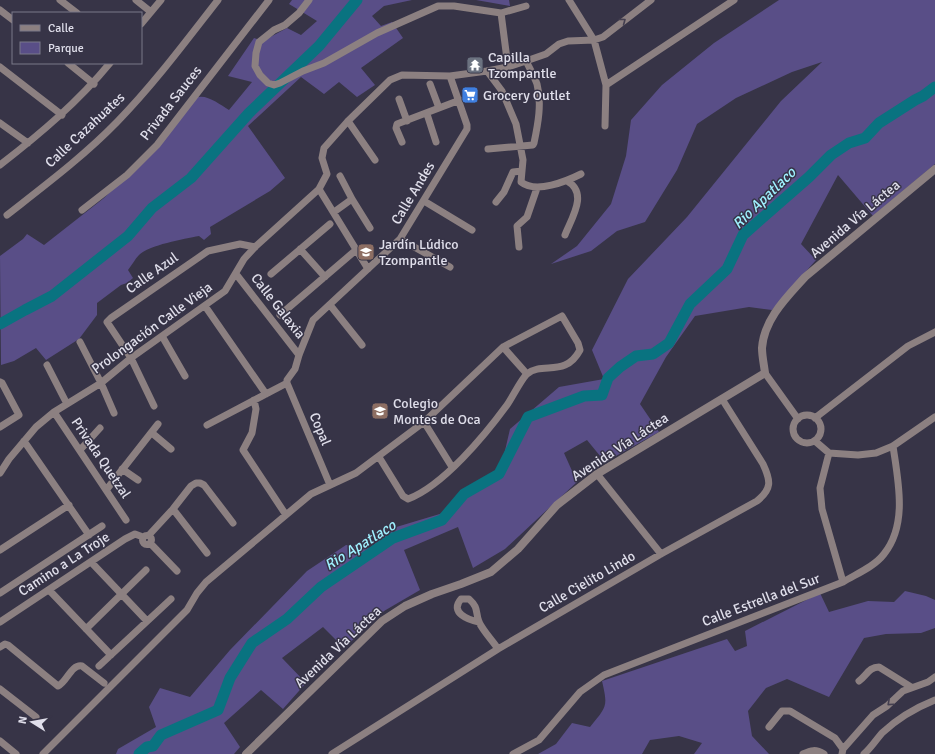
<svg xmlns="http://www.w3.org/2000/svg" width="935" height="754" font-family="Signika,sans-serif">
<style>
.green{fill:#594e87}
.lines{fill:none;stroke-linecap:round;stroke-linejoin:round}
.river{stroke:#097380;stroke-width:11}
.minor{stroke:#8c8081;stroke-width:7}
.tertiary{stroke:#8c8081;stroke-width:8}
.oneway{stroke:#443f50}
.labels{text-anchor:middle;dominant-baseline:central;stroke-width:3;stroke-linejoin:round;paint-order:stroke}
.poi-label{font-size:14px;fill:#e0dfeb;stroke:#373447;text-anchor:start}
.street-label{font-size:14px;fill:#e0dfeb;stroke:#373447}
.water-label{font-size:15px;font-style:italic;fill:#9ff1ff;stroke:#373447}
</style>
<rect width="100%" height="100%" fill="#373447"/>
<path class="green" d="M292,0H412L384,6L372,16L381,26L392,22L403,38L361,68L375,85L357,97L339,82L324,94L301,77L248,126L285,178L270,191L210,227L211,234L204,240L199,236C184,239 149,245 139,255C135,259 132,265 128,270L133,278L127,283L121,285L97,303V315L79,339L46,360L36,348L14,361L1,365L0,256L23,239L27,234L44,245L104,198L138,164L195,98C206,93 219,104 229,110L252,82L228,76L254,38L263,41L287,28L301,35L317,21L289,4Z
M476,0H509L510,6Z
M779,0H935V164L873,216L838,175L801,244L816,260L772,310L749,307L695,316L666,357L640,404L659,432L605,462L587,440L564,453L577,482L505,549L473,568L458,527L404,550L420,590L384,611L344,648L323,627L282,658L306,683L283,709L261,690L224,723L240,747L234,754H116L118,749L156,727L149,707L160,688L190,697L230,650L307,571L346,545L370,548L393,528L443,513L469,486L501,468L510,429L559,387L604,379L592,350L628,279L687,217L781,101L822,62L792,72L736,98L697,124L677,170L645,222L617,231L591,251L551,264L577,246L611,204L626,156L631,120L662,85L714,43Z
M905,591L926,596L935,600V628L921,633L886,634L864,638L829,697L787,679L766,688L748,711L752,736L769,754H694L702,743L679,736L650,740L642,754H538L556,744L572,723L590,727C607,706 608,707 602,681L727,639L735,651L747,646L745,631L820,593L829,612L868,601L894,602Z"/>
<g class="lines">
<path class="river" d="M0,324L25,310L52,296L128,236L152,208L191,178L249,113L319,46L357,0
M139,754L147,747L153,746L161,735L218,710L230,678L252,643L287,619L321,587L393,538L442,520L464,494L499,474L528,417L584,396L602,395L608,378L620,367L636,356L653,354L669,343L690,304L727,269L743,235L809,177L831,155L849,143L865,138L879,123L915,100L923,96L935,87"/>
<path class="minor" d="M60,0L77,13
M136,0L151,12
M309,0L299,13L285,25L274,30L259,42L256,53L255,66L260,75L268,83L274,85L280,83L303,71L324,63L377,33L438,6H454L501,13L526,6
M569,0L594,40L606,85L605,126
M0,10L13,20
M501,13L508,67
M141,24L161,0
M68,63L94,84
M0,67L62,115
M487,71L502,91L516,124L523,160L521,182C536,194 567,181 581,174
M430,84L439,108
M606,85L734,0
M399,99L407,121
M427,114L436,142
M348,121L375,160
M0,123L28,143
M402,142L396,128L397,124L460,100
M488,149L533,145L534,143C538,124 542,103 537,84C534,76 530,69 526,61
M0,165C40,134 78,102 110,63
M340,176L352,199L370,228
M319,189L368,269
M424,201L472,230
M496,202L504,192L513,172L522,171
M82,210L127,175L157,145L269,0
M334,212L352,199
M7,215C44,186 84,156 117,122C154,84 186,41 218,0
M565,235C571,219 589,193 567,181
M400,239L450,267
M519,247L517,226L527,217L537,188
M300,249L325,277
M236,274L299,355
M271,274L330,224
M330,305L362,345
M205,306L266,394
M280,315L356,250
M162,336L185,376
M80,342L101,383L114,413
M503,347L527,374
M47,365L67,404
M765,373L798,419
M0,382L2,383L19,415L0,427
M287,383V380L295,369L299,355L313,320L400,239L467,129V125L450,76
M287,383L330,485
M254,400L256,409L252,433L243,450L286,515
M154,406L131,358L107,322L111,318L208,251L240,244L255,247
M54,412L126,520
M793 429a14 14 0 1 1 28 0a14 14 0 1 1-28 0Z
M815,418L908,346L935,332
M424,422L452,467
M207,425L287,383
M152,433L171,449
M24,441L89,535
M815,441L829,453L858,455L876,453L893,446L935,417
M80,450L100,428
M829,453L820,488L822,509L843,582
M122,469L138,480
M0,473L9,459L36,427L54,412L101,383L131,358L225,291L244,259L255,247L319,189L327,174L322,158L324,148L348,121L390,80L402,75L450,76L487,71L508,67L526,61L546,54L559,44L568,41L594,40L603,37L651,0
M597,474L661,554
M107,489L158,424
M173,509L207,553
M149,535L173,509L191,486L196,483H200L204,485L233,523
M142.5 540a4.5 4.5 0 1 1 9 0a4.5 4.5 0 1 1-9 0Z
M150,543L177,571
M0,550L69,505
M91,562L147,621
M49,590L111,655
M0,593L102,526
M0,622L125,539L135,534L143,537
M479,622C469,620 449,613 461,599H469C479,608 475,611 479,622C483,631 493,641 498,649
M86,629L146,570
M0,647L5,644L8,645L58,686C67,682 71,664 82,666L104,683
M99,666L171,599
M859,681C867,675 869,667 879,667L911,687
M0,689L36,717
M769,727L782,711H790L835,738L843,749
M0,741L16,754
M43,754L187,610L197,593L206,582L311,494L356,473L424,422L503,347L562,316L578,343L580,350C565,378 543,361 527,374C522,378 512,398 507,405C485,435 443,486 408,499L403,496L379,457
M332,754L498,649L661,554L757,501C772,489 771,481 763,464L722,399
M513,754L539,740L580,692L604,675L843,582C856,574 874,567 884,554C908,524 898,481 893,446
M803,754C811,750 816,749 824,754
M842,754L843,749L873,715L887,706L903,691L928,682L935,677
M864,754C871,748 876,740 882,733C898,718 915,708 935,700"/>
<path class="tertiary" d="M246,754L382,621L405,606L432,594L461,584L491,572L518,549L557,505L597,474L765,373C764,365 762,356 762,348C764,319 787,297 805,277L935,169"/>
</g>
<defs><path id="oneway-chevron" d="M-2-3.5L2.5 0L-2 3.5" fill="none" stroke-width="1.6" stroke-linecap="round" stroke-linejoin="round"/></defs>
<g class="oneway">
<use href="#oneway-chevron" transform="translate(623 21) rotate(-37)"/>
<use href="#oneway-chevron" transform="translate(890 703) rotate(138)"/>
</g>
<defs>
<g id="temple-square" transform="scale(0.9)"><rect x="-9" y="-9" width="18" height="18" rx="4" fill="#6b7280" stroke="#373447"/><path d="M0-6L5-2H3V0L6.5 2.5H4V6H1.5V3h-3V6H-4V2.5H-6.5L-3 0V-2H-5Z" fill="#fff"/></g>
<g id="supermarket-square" transform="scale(0.9)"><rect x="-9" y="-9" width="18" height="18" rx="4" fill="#3f7fe0" stroke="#373447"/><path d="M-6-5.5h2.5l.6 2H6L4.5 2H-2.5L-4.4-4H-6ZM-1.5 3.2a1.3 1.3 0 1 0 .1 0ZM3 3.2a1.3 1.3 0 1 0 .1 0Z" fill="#fff"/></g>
<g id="school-square" transform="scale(0.9)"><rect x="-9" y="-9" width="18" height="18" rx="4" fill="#8d6e63" stroke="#373447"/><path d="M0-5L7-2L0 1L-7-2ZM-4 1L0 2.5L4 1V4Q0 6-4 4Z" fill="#fff"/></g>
</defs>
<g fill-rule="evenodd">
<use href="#temple-square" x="475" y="65"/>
<use href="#supermarket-square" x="470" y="95"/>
<use href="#school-square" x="366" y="252"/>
<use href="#school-square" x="380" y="411"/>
</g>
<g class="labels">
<g class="poi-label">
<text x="488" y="57">Capilla<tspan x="488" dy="16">Tzompantle</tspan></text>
<text x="483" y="95">Grocery Outlet</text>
<text x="379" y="244">Jardín Lúdico<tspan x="379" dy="16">Tzompantle</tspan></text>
<text x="393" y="403">Colegio<tspan x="393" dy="16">Montes de Oca</tspan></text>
</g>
<g class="street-label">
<text transform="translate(171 103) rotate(-52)">Privada Sauces</text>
<text transform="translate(85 130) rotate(-43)">Calle Cazahuates</text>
<text transform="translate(413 193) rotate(-59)">Calle Andes</text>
<text transform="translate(855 219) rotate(-40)">Avenida Vía Láctea</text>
<text transform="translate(152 273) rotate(-35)">Calle Azul</text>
<text transform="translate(278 306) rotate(52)">Calle Galaxia</text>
<text transform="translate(152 328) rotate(-36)">Prolongación Calle Vieja</text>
<text transform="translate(320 429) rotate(67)">Copal</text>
<text transform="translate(620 447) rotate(-33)">Avenida Vía Láctea</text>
<text transform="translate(101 458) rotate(56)">Privada Quetzal</text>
<text transform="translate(64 564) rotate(-33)">Camino a La Troje</text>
<text transform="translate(587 582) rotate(-30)">Calle Cielito Lindo</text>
<text transform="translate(761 600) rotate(-21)">Calle Estrella del Sur</text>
<text transform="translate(338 647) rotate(-43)">Avenida Vía Láctea</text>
</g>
<g class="water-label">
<text transform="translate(764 198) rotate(-44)">Rio Apatlaco</text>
<text transform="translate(360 545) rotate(-32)">Rio Apatlaco</text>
</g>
</g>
<rect x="12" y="12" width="130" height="52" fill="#373447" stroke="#7b7889"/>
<rect x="20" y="25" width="20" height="6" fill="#8c8081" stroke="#7b7889"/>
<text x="48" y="32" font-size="12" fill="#e0dfeb">Calle</text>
<rect x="20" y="42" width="20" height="12" fill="#594e87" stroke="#7b7889"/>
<text x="48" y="52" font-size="12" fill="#e0dfeb">Parque</text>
<g transform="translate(32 722) rotate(281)" stroke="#373447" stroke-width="3" paint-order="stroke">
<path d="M0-3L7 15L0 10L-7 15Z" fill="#e0dfeb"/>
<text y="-6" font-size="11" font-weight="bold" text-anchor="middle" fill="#e0dfeb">N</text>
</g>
</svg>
